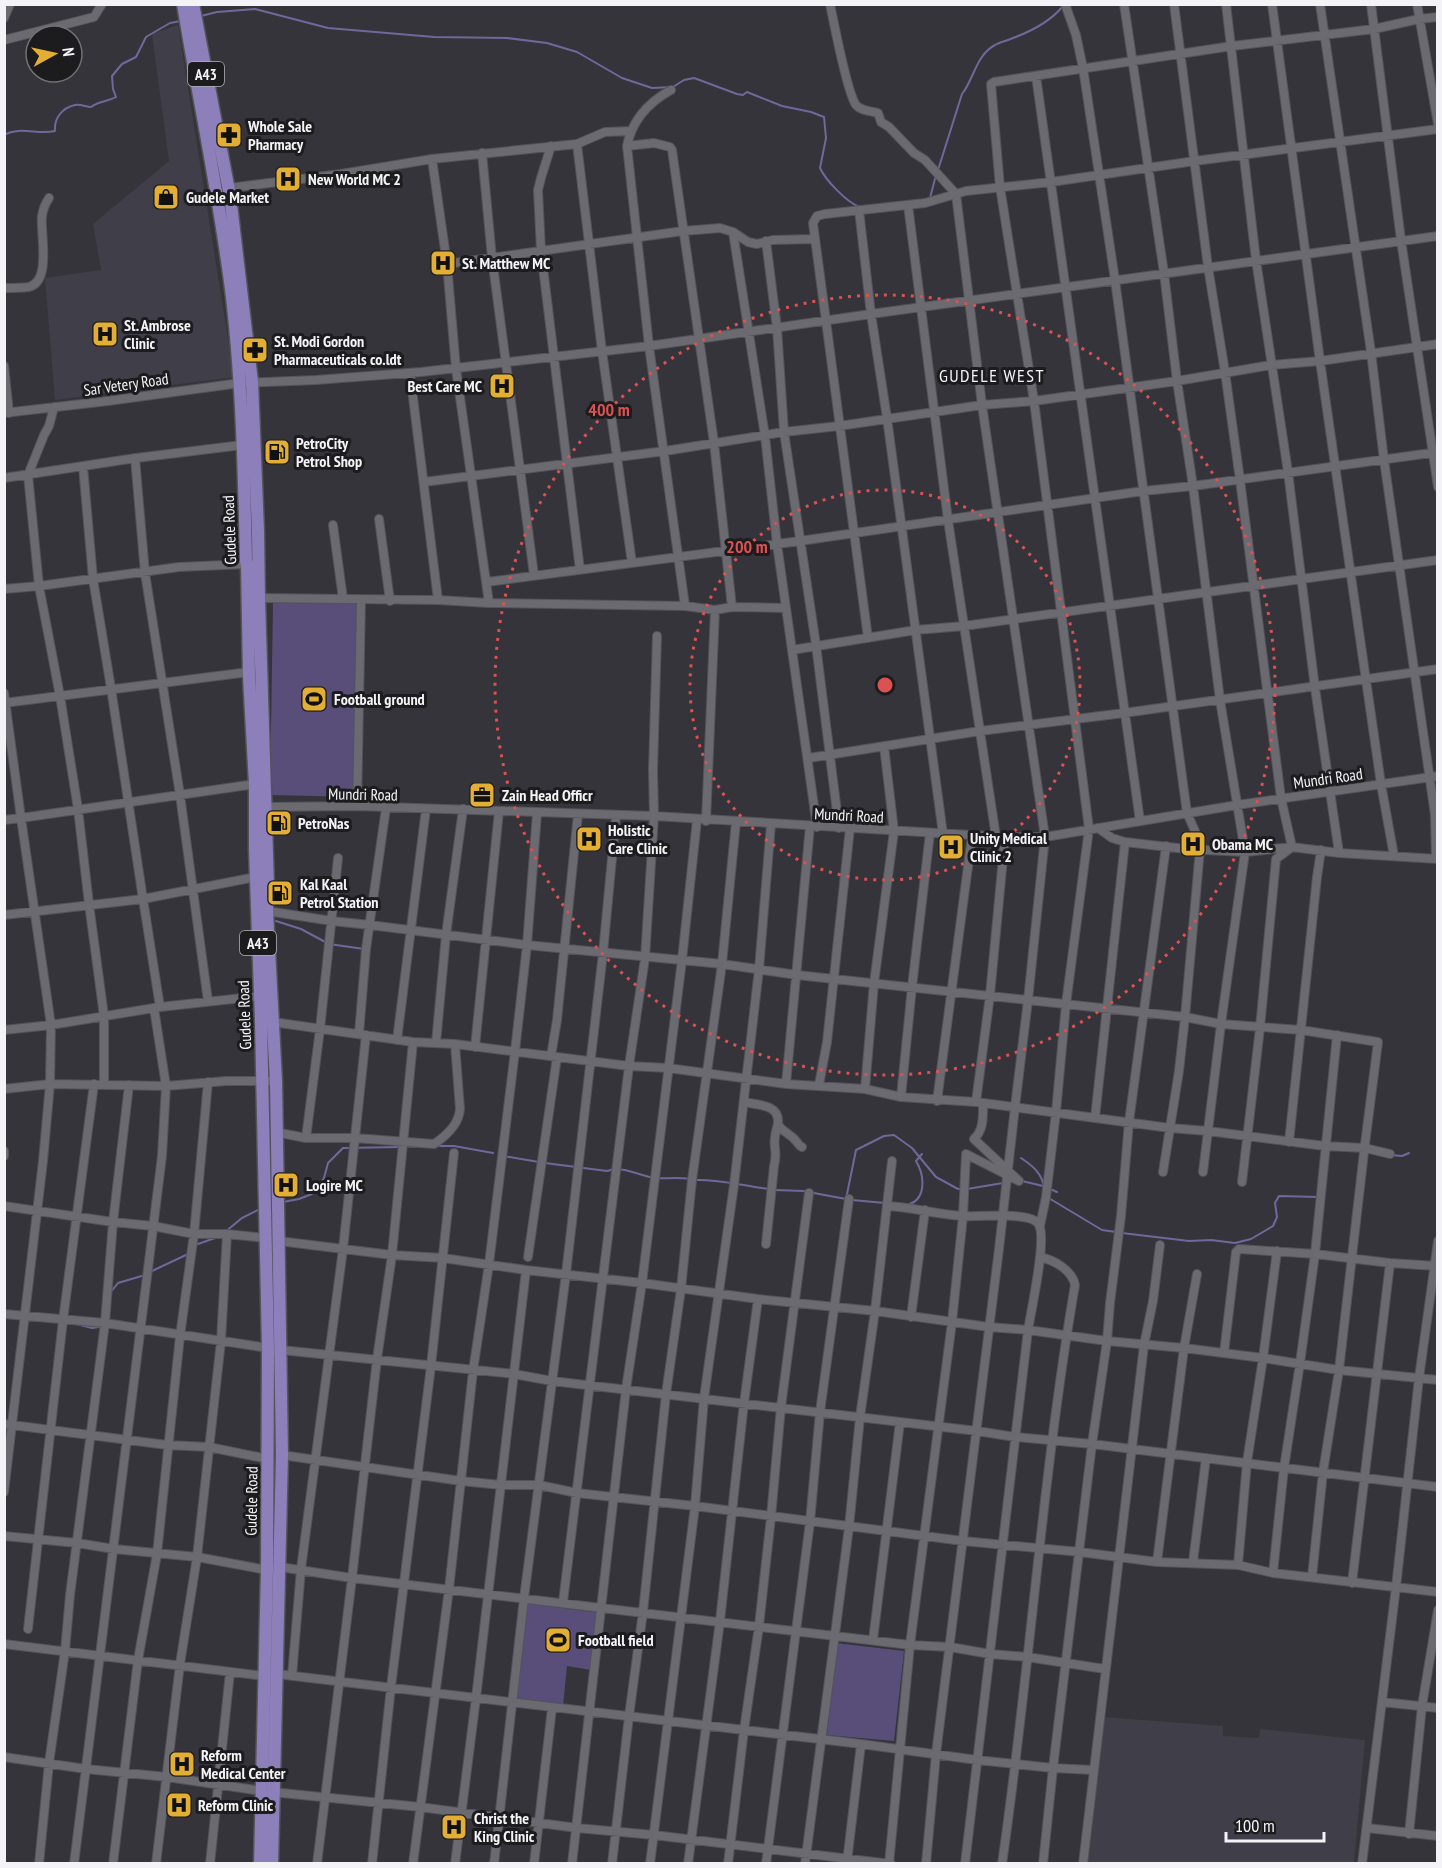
<svg xmlns="http://www.w3.org/2000/svg" width="1442" height="1868" font-family="'PT Sans Narrow',sans-serif">
<style>
.built{fill:#403e49}
.green{fill:#584e79}
.lines{fill:none;stroke-linecap:round;stroke-linejoin:round}
.stream{stroke:#72679a;stroke-width:2}
.minor-casing{stroke:#545359;stroke-width:10}
.trunk-casing{stroke:#545359;stroke-width:15}
.minor{stroke:#6b6a71;stroke-width:8}
.trunk{stroke:#8c7fba;stroke-width:12}
.ring{fill:none;stroke:#dc5151;stroke-width:3;stroke-dasharray:3 6}
.labels{text-anchor:middle;dominant-baseline:central;stroke-width:6;stroke-linejoin:round;paint-order:stroke}
.shield{fill:#1c1c1e;stroke:#b3b2b6;stroke-width:1.5}
.shield-label{font-size:15px;font-weight:bold;fill:#f4f3f7}
.poi-label{font-size:16px;font-weight:bold;fill:#f4f3f7;stroke:#1c1c1e;text-anchor:start}
.street-label{font-size:16px;fill:#f4f3f7;stroke:#1c1c1e}
.neighbourhood-label{font-size:18px;letter-spacing:1.5px;fill:#f4f3f7;stroke:#1c1c1e}
.centre{fill:#dc5151;stroke:#1c1c1e;stroke-width:3}
.ring-label{font-size:18px;text-anchor:middle;font-weight:bold;fill:#dc5151;stroke:#1c1c1e;stroke-width:6;stroke-linejoin:round;paint-order:stroke}
</style>
<rect width="100%" height="100%" fill="#35343a"/>
<path class="built" d="M178,25L234,377L55,400L45,278L101,270L93,224L169,161L152,34Z
M1102,1717L1223,1726V1736L1259,1738L1260,1729L1365,1740L1354,1863L1085,1864Z"/>
<path class="green" d="M273,602L358,603L355,797L270,795Z
M524,1603L601,1613L591,1670L567,1666L563,1706L513,1701Z
M836,1643L904,1651L894,1741L827,1735Z"/>
<g class="lines">
<path class="stream" d="M201,16L217,12L255,9L328,28L434,37L507,38L547,43L577,52L622,78L652,88L673,87L684,80L694,78L737,94L743,95L747,92L782,106L811,112L824,117L826,138L820,168C826,181 846,201 859,207
M4,135C20,126 38,135 55,131C54,118 62,108 75,105C80,104 87,107 91,107C99,101 107,102 116,97L113,89L112,76L122,64L136,57L146,37L170,23L181,21
M938,170L962,94C974,79 976,55 995,45C1000,42 1007,41 1013,38C1032,31 1050,22 1063,6
M930,198L936,175
M276,921L301,929L329,944L364,949
M417,1146H454L493,1153
M1391,1155L1402,1156L1409,1153
M503,1156L539,1162
M1021,1158C1033,1166 1043,1174 1044,1189
M545,1163L607,1171C622,1165 640,1176 655,1178C666,1179 677,1177 689,1179
M695,1180C719,1179 744,1186 769,1189
M1022,1181L1043,1186
M1048,1188L1057,1192
M967,1189L1003,1183
M775,1190L803,1191L846,1199
M1047,1197L1102,1230L1116,1232
M846,1199L856,1150L884,1136L894,1135L912,1148L936,1177L958,1189H962
M852,1200L885,1203
M283,1202L299,1199L312,1194L324,1178L328,1163L343,1148L400,1147
M905,1205C927,1202 925,1176 916,1161L922,1154
M225,1232L242,1218L260,1209
M1122,1233L1189,1241L1211,1240L1235,1243L1251,1239L1273,1226L1277,1217L1275,1203L1279,1196L1319,1197
M195,1245L218,1237
M150,1272L188,1254
M110,1293L118,1283L145,1275
M73,1323L92,1328L99,1327L101,1324"/>
<g class="minor-casing">
<path id="minor" d="M830,4C834,23 847,93 856,105C861,111 871,111 878,113L881,122L889,127L914,153L925,160L956,194L982,405L1045,837L1028,1000L1015,1107L999,1249L936,1754L926,1864
M1065,4L1076,35L1083,68L1115,280L1187,813L1195,831L1200,849L1185,1017L1179,1071L1163,1172
M1124,4L1164,273L1177,381L1193,486L1220,700L1245,852L1221,1024L1203,1172
M1174,4L1208,267L1225,372L1240,480L1281,798L1292,847L1276,859L1260,1028L1242,1182
M1226,4L1256,260L1288,472L1315,688L1339,853
M1272,4L1320,361L1381,784L1394,856
M1320,4L1371,352L1384,460L1435,815L1436,859
M1371,4L1401,240L1438,487
M1417,4L1438,124
M4,18L10,4
M4,40L94,17L102,4
M1036,76L1140,821
M671,90C649,102 632,120 627,146L649,346L685,606
M577,144L602,351L632,563
M551,146L541,178L538,190L541,251L580,570
M627,146L654,143L670,147L672,150L714,443L732,607
M482,153L492,258L534,575
M432,159L447,264L456,369L489,603
M229,188L341,174L432,159L577,144L605,132L631,131
M908,205L948,520L996,837
M859,210L871,314L887,418L943,834
M733,232L765,436L777,544L817,827
M766,241L777,328L784,432L816,645L839,828
M447,264L683,231L720,228L733,232L748,242L757,244L773,240L815,239
M4,288C12,288 21,288 29,287C52,281 40,233 42,216C43,209 45,204 49,198
M4,366L9,413
M410,373L438,600
M54,407L49,426L44,435L28,475L39,586L60,696L78,809L89,904L104,1016V1084
M4,413L108,401L240,383L316,380L421,372L649,346L871,314L1438,236
M135,458L145,573L180,795L208,1001
M4,478L136,458L242,445
M424,482L665,451L784,432L839,426L982,405L1034,401L1177,381L1271,365L1320,361L1438,344
M379,519L390,601
M333,525L343,599
M487,582L800,541L1143,491L1193,486L1438,452
M4,589L39,586L179,567L247,564
M260,598L438,600L489,603L685,606L715,610L732,607L786,608
M868,638L813,223L817,216L825,214L925,203L966,191L1051,182L1195,161L1438,129
M792,650L916,630L964,626L1438,560
M4,693L21,818L255,784
M4,703L249,672
M809,758L980,731L1124,713L1438,669
M357,806L361,600
M263,807L357,806L654,816L1005,837H1045L1237,805L1438,776
M4,820L21,818L51,1025L50,1084L43,1161L4,1492
M706,821L715,610
M1098,828L1112,838L1125,842L1186,849L1245,852L1292,847L1339,853L1438,859
M267,911L332,921L370,925L527,945L722,964L797,975L1185,1017L1221,1024L1301,1030L1378,1042L1364,1152L1339,1370L1323,1472L1312,1577
M4,915L143,899L111,688L93,579L83,466
M160,1007L143,899L256,877
M273,1022L413,1042L455,1044L629,1066L668,1068L786,1084L865,1089L901,1097L976,1102L1170,1128L1208,1131L1325,1146L1365,1148L1390,1154
M4,1030L51,1025L160,1007L260,996
M359,1034L366,949L386,808
M397,1040L426,809
M436,1043L446,935L463,809
M475,1047L499,811
M551,1056L557,1020L578,814
M786,1084L810,826
M819,1085L827,1042L850,828
M4,1089L50,1084L166,1086L226,1081H276
M865,1089L874,983L894,831L884,746
M901,1097L912,987L930,833
M937,1101L972,836
M744,1102C757,1105 779,1104 778,1122C778,1127 775,1132 775,1137C773,1148 778,1152 774,1166L766,1244
M976,1102L990,995L1005,837
M1095,1118L1125,842
M778,1125C785,1134 791,1134 796,1141C798,1143 799,1146 802,1147
M275,1132L306,1138H355L434,1144C446,1136 459,1124 460,1109L455,1044
M306,1138L320,1029L338,858
M1289,1142L1317,877L1321,850
M4,1151V1156
M4,1206L113,1222L153,1226L194,1234H227L265,1238
M887,1206C913,1207 938,1215 964,1216C985,1217 1007,1213 1028,1218C1032,1219 1037,1221 1039,1225C1047,1240 1031,1311 1028,1330L965,1864
M1040,1226L1046,1197L1056,1112L1066,1004L1089,829L1034,401L1000,187L991,84L994,82L1232,46L1374,29L1419,19L1438,17
M279,1241L392,1255L443,1258L526,1270L642,1283L758,1299L875,1311L989,1327L1028,1330L1107,1341L1184,1348L1263,1358L1339,1370L1438,1380
M528,1257L557,1057
M4,1314L105,1323L268,1348
M911,1317L925,1210
M281,1350L514,1374L552,1381L977,1431L1015,1437L1092,1444L1438,1487
M1224,1353L1236,1252L1239,1249L1315,1254L1390,1263L1436,1266
M4,1424L167,1445L209,1447L268,1459
M282,1455L461,1481L501,1485H539L577,1493L695,1506L963,1541L1080,1552L1157,1562L1238,1565L1273,1573L1438,1592
M4,1536L77,1543L114,1549L197,1557L267,1570
M1157,1562L1184,1348L1197,1274
M1193,1562L1206,1458
M1238,1565L1247,1462L1263,1358L1277,1251
M280,1567L352,1578L910,1645L950,1647L990,1654L1027,1657L1105,1669
M1273,1573L1284,1468L1300,1363L1315,1254L1337,1035
M1352,1583L1390,1263
M563,1602L629,1066L645,958L654,816L653,770L657,636
M28,1629L63,1320L94,1084
M873,1640L900,1422
M4,1644L264,1676
M277,1674L861,1744L977,1760L1053,1768L1093,1770
M292,1676L301,1569L343,1249L366,1035
M1382,1702L1438,1708
M4,1757L86,1769L167,1777L262,1791L420,1807L577,1828L654,1835L891,1864
M1367,1828L1438,1836
M1409,1834L1422,1706L1438,1610
M847,1862L861,1744
M39,1864L49,1763L65,1651L70,1595L105,1323L113,1222L129,1085
M74,1864L162,1156L166,1086L154,1008
M113,1864L138,1660L157,1554L180,1336L194,1234L208,1082
M156,1864L180,1664L197,1557L221,1341L227,1234
M210,1864L230,1672
M317,1864L352,1578L377,1359L392,1255L413,1042
M372,1864L391,1687L431,1366L454,1153
M413,1864L449,1589L473,1371L489,1264L515,1051L527,945L537,813
M455,1864L476,1698L526,1270
M494,1864L524,1598L566,1274L603,953L616,816
M534,1864L552,1708
M572,1864L626,1389L642,1283L682,960L697,820
M612,1864L629,1716L643,1612L666,1394L681,1289L692,1180L722,964L736,822
M650,1864L695,1506L704,1398L734,1185L759,969L771,824
M688,1864L720,1621L744,1403L758,1299
M728,1864L744,1730L759,1626L771,1517L781,1407L809,1193
M766,1864L810,1522L820,1412L849,1199
M805,1864L849,1527L860,1417L875,1311L892,1161
M889,1864L910,1645L952,1322L963,1216L966,1154L1019,1181L974,1139C984,1130 983,1116 983,1103
M1002,1864C1030,1671 1042,1477 1075,1285C1072,1270 1054,1260 1040,1257
M1043,1864L1053,1768L1092,1444L1107,1341L1110,1303L1121,1216L1129,1122L1166,846
M1083,1864L1144,1345L1153,1301L1160,1245
M1362,1864L1396,1587L1419,1378L1438,1241"/>
</g>
<g class="trunk-casing">
<path id="trunk" d="M183,4C199,102 220,199 232,297C242,384 244,473 246,561L247,564L249,677L255,784V850L261,1022L268,1348L267,1570L260,1864
M193,4L230,196L252,382L258,531L259,599L268,887L267,911L276,1081L282,1455L272,1864"/>
</g>
<use href="#minor" class="minor"/>
<use href="#trunk" class="trunk"/>
</g>
<g class="ring">
<circle cx="885" cy="685" r="195"/>
<circle cx="885" cy="685" r="390"/>
</g>
<defs>
<g id="pharmacy-square" transform="scale(1.35)"><rect x="-9" y="-9" width="18" height="18" rx="4" fill="#e3ae34" stroke="#1c1c1e"/><path d="M-2-6h4v4h4v4h-4v4h-4v-4h-4v-4h4Z" fill="#111"/></g>
<g id="hospital-square" transform="scale(1.35)"><rect x="-9" y="-9" width="18" height="18" rx="4" fill="#e3ae34" stroke="#1c1c1e"/><path d="M-5-5h3v3.5h4V-5h3V5h-3V1.5h-4V5h-3Z" fill="#111"/></g>
<g id="shop-square" transform="scale(1.35)"><rect x="-9" y="-9" width="18" height="18" rx="4" fill="#e3ae34" stroke="#1c1c1e"/><path d="M-5-2.5h2.3a2.7 3.5 0 0 1 5.4 0H5L5.5 6h-11ZM-1.5-2.5h3a1.5 2.3 0 0 0-3 0Z" fill="#111"/></g>
<g id="fuel-square" transform="scale(1.35)"><rect x="-9" y="-9" width="18" height="18" rx="4" fill="#e3ae34" stroke="#1c1c1e"/><path d="M-5.5-6h7V0h2V4h1.3V-2.5L3-4.5l.8-.8L6-3V5H2.5V1h-1V6h-7ZM-4.2-4.7v3.2H.2V-4.7Z" fill="#111"/></g>
<g id="stadium-square" transform="scale(1.35)"><rect x="-9" y="-9" width="18" height="18" rx="4" fill="#e3ae34" stroke="#1c1c1e"/><path d="M0-5a6.5 5 0 1 0 0 10a6.5 5 0 1 0 0-10ZM-3.5-1.8h7v3.6h-7Z" fill="#111"/></g>
<g id="office-square" transform="scale(1.35)"><rect x="-9" y="-9" width="18" height="18" rx="4" fill="#e3ae34" stroke="#1c1c1e"/><path d="M-6-3h4V-5.5h4V-3h4V5H-6ZM-1-4.5V-3h2v-1.5ZM-6 0V1H6V0Z" fill="#111"/></g>
</defs>
<g fill-rule="evenodd">
<use href="#pharmacy-square" x="229" y="135"/>
<use href="#hospital-square" x="288" y="179"/>
<use href="#shop-square" x="166" y="197"/>
<use href="#hospital-square" x="443" y="263"/>
<use href="#hospital-square" x="105" y="334"/>
<use href="#pharmacy-square" x="255" y="350"/>
<use href="#hospital-square" x="502" y="386"/>
<use href="#fuel-square" x="277" y="452"/>
<use href="#stadium-square" x="314" y="699"/>
<use href="#office-square" x="482" y="795"/>
<use href="#fuel-square" x="279" y="823"/>
<use href="#hospital-square" x="589" y="839"/>
<use href="#hospital-square" x="1193" y="844"/>
<use href="#hospital-square" x="951" y="847"/>
<use href="#fuel-square" x="280" y="893"/>
<use href="#hospital-square" x="286" y="1185"/>
<use href="#stadium-square" x="558" y="1640"/>
<use href="#hospital-square" x="182" y="1764"/>
<use href="#hospital-square" x="179" y="1805"/>
<use href="#hospital-square" x="454" y="1827"/>
</g>
<g class="labels">
<g class="shield">
<rect x="188" y="62" width="36" height="24" rx="4.5"/>
<rect x="240" y="931" width="36" height="24" rx="4.5"/>
</g>
<g class="shield-label">
<text x="206" y="74">A43</text>
<text x="258" y="943">A43</text>
</g>
<g class="poi-label">
<text x="248" y="126">Whole Sale<tspan x="248" dy="18">Pharmacy</tspan></text>
<text x="308" y="179">New World MC 2</text>
<text x="186" y="197">Gudele Market</text>
<text x="462" y="263">St. Matthew MC</text>
<text x="124" y="325">St. Ambrose<tspan x="124" dy="18">Clinic</tspan></text>
<text x="274" y="341">St. Modi Gordon<tspan x="274" dy="18">Pharmaceuticals co.ldt</tspan></text>
<text x="482" y="386" text-anchor="end">Best Care MC</text>
<text x="296" y="443">PetroCity<tspan x="296" dy="18">Petrol Shop</tspan></text>
<text x="334" y="699">Football ground</text>
<text x="502" y="795">Zain Head Officr</text>
<text x="298" y="823">PetroNas</text>
<text x="608" y="830">Holistic<tspan x="608" dy="18">Care Clinic</tspan></text>
<text x="970" y="838">Unity Medical<tspan x="970" dy="18">Clinic 2</tspan></text>
<text x="1212" y="844">Obama MC</text>
<text x="300" y="884">Kal Kaal<tspan x="300" dy="18">Petrol Station</tspan></text>
<text x="306" y="1185">Logire MC</text>
<text x="578" y="1640">Football field</text>
<text x="201" y="1755">Reform<tspan x="201" dy="18">Medical Center</tspan></text>
<text x="198" y="1805">Reform Clinic</text>
<text x="474" y="1818">Christ the<tspan x="474" dy="18">King Clinic</tspan></text>
</g>
<g class="street-label">
<text transform="translate(126 384) rotate(-8)">Sar Vetery Road</text>
<text transform="translate(229 530) rotate(-92)">Gudele Road</text>
<text transform="translate(1328 778) rotate(-8)">Mundri Road</text>
<text transform="translate(363 794) rotate(1)">Mundri Road</text>
<text transform="translate(849 815) rotate(3)">Mundri Road</text>
<text transform="translate(244 1015) rotate(-92)">Gudele Road</text>
<text transform="translate(251 1501) rotate(-89)">Gudele Road</text>
</g>
<g class="neighbourhood-label">
<text x="992" y="375">GUDELE WEST</text>
</g>
</g>
<circle cx="885" cy="685" r="9" class="centre"/>
<g class="ring-label">
<text x="609" y="416">400 m</text>
<text x="747" y="553">200 m</text>
</g>
<rect width="1442" height="1868" fill="none" stroke="#f4f3f7" stroke-width="12"/>
<g transform="translate(54 54) rotate(82)"><circle r="28" fill="#1c1c1e" stroke="#727275" stroke-width="1.5"/>
<path d="M0-4.5L10 22L0 15L-10 22Z" fill="#e3ae34"/>
<text y="-9" font-size="16" font-weight="bold" text-anchor="middle" fill="#f4f3f7">N</text>
</g>
<path d="M1226 1832v9h98v-9" fill="none" stroke="#f4f3f7" stroke-width="3"/>
<text x="1235" y="1832" font-size="18" fill="#f4f3f7" stroke="#1c1c1e" stroke-width="4.5" paint-order="stroke">100 m</text>
</svg>
